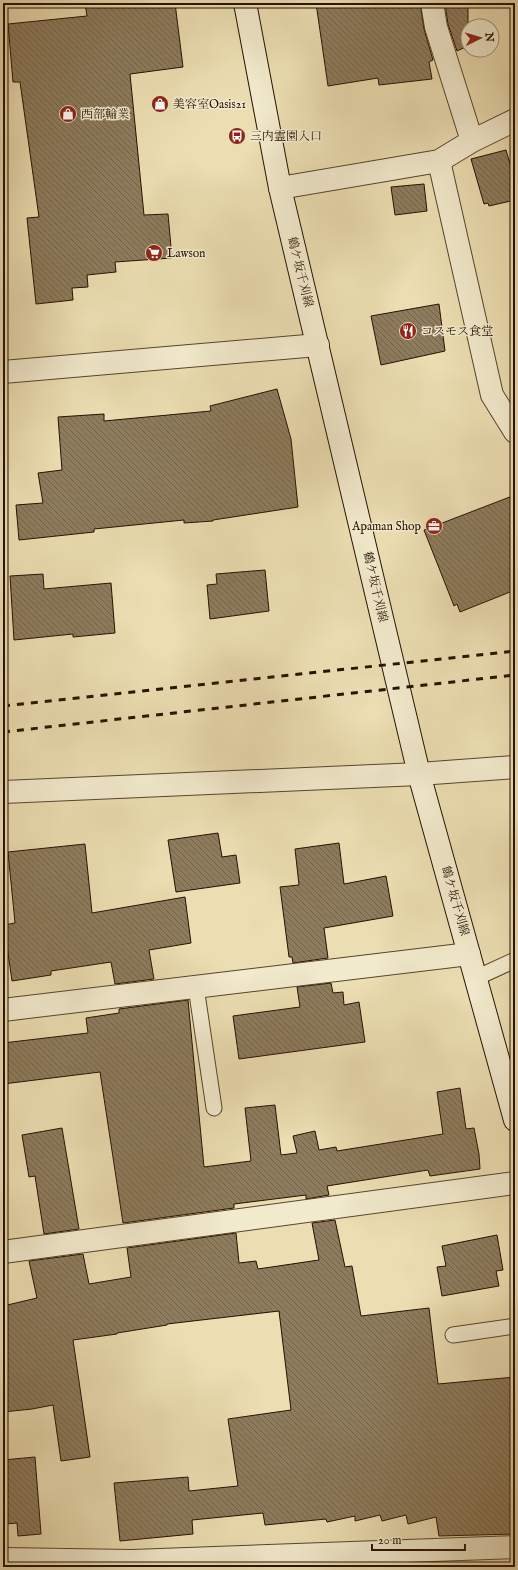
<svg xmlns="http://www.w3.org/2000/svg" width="518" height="1570" font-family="'IM FELL English','Noto Serif JP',serif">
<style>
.building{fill:url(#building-back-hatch);stroke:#271100}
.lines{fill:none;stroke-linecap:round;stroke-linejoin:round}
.lane-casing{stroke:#58442c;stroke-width:17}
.street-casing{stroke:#58442c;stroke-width:24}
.secondary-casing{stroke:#271100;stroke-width:24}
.lane{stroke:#f2eacd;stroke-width:15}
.street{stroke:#f2eacd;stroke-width:22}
.secondary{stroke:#f2eacd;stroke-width:22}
.rail{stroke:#271100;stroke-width:3;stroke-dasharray:7 7;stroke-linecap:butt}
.labels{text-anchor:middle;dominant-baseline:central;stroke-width:3;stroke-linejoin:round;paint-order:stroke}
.poi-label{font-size:12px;fill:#271100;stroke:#f2eacd;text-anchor:start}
.street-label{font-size:12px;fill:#271100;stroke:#f2eacd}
</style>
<defs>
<pattern id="building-back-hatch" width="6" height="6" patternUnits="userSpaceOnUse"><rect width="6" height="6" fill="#8d7c5d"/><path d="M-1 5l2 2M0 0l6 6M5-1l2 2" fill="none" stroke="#73644a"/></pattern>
</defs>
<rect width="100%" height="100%" fill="#ebdeb2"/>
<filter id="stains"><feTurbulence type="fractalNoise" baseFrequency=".005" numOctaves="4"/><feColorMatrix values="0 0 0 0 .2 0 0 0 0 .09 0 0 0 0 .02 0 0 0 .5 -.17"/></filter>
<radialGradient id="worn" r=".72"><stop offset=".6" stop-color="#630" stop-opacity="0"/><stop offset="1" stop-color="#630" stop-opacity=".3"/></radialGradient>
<path class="building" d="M98,3H175L183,67L130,74L144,215L168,214L172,258L115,262L116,272L87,275L88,287L72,288L73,300L36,304L27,218L39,217L20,82H13L8,24L87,16L85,4Z
M316,3H420L424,29L433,60L429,62L432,79L379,85L378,78L328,86Z
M445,3H468V46L457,51L448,24Z
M506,150L515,181V200L489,206L488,203L484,204L471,159Z
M424,184L427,211L395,215L391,187Z
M439,304L445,351L381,365L371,316Z
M277,389L291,439L298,507L213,520V521L184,523V520L94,529V532L19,540L16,505L43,503L38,473L62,470L58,417L104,414V421L211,411L210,406Z
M515,495V590L460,612L457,604L454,606L424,530Z
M265,570L269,611L210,619L207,585L217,584L216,574Z
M43,574L44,589L111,583L115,633L73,637V634L14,640L10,576Z
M218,833L222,857L236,855L240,883L176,892L168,840Z
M339,843L344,884L386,876L393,916L324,928L328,958L293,963L292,957H289L280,887L299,885L295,849Z
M85,844L92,913L185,897L191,943L149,950L154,979L115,984L111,962L51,971V975L12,981L4,925L15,923L8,852Z
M331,983L333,993L343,992L344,1005L359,1002L365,1042L239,1059L233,1016L300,1007L297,987Z
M188,1000L204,1167L251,1161L245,1108L275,1105L281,1155L297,1153L293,1136L315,1131L319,1150L336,1147L337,1151L443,1134L437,1092L460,1088L466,1129L474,1128L479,1154L480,1169L430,1176L428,1170L327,1186L329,1195L306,1199V1195L234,1204V1208L123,1223L100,1072L3,1084V1043L88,1033L86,1018L119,1013V1009Z
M62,1128L79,1229L44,1234L35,1176L29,1177L22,1135Z
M335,1220L345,1267L352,1266L361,1316L429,1308L438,1384L515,1377V1534L439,1536L436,1517L408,1524L406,1515L382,1521L380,1515L355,1521V1516L327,1522L326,1519L265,1525L263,1513L192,1520L193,1534L120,1541L114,1483L188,1477L189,1491L238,1486L228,1419L291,1410L279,1311L167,1324V1325L117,1333V1334L73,1340L90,1457L61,1461L53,1405L32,1409L3,1412V1306L37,1298L29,1261L83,1254L89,1284L131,1277L127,1248L236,1233L239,1263L256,1261L258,1269L319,1260L312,1223Z
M497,1235L503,1270L496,1271L499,1286L442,1296L437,1267L446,1266L442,1246Z
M35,1457L41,1534L18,1536L17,1523L6,1524L3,1492V1460Z"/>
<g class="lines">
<g class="lane-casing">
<path id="lane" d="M476,978L515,960
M196,987L214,1108
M453,1335L515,1326"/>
</g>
<g class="street-casing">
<path id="street" d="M432,3L436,27L472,141
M439,161L492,395L515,432
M280,188L439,161L472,141L515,120
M3,372L318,345
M3,792L419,774L515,767
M3,1010L469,954
M3,1252L515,1183
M3,1559L132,1561L515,1547"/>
</g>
<g class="secondary-casing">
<path id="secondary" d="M245,3L280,188L419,774L515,1120"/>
</g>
<use href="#lane" class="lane"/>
<use href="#street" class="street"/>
<use href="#secondary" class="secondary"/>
<path class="rail" d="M3,706L515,651
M3,732L515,675"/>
</g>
<defs>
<g id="shop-disc" transform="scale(0.9)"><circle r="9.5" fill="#8f2418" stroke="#f2eacd"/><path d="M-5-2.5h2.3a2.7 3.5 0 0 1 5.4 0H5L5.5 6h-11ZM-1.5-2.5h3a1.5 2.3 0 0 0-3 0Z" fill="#fff"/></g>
<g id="bus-disc" transform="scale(0.9)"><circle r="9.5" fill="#8f2418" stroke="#f2eacd"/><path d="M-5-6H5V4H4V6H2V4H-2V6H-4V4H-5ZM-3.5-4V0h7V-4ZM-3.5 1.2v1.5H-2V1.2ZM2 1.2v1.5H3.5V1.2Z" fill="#fff"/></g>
<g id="supermarket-disc" transform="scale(0.9)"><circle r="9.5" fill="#8f2418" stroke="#f2eacd"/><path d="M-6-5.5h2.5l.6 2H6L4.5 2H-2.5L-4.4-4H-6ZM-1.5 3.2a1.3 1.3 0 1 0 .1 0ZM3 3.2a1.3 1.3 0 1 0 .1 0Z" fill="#fff"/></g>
<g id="restaurant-disc" transform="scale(0.9)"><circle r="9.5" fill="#8f2418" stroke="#f2eacd"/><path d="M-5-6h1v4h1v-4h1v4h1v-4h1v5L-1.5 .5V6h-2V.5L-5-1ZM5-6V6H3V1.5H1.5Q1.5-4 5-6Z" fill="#fff"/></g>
<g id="office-disc" transform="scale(0.9)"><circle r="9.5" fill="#8f2418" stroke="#f2eacd"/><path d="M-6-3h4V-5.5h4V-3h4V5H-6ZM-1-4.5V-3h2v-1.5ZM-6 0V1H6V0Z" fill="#fff"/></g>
</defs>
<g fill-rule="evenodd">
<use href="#shop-disc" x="160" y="104"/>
<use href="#shop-disc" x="68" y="114"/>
<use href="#bus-disc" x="237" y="136"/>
<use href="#supermarket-disc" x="154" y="253"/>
<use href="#restaurant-disc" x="408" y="331"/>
<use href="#office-disc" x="434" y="526"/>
</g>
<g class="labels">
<g class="poi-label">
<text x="173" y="104">美容室Oasis21</text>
<text x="81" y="114">西部輪業</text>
<text x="250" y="136">三内霊園入口</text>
<text x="167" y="253">Lawson</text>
<text x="421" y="331">コスモス食堂</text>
<text x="421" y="526" text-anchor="end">Apaman Shop</text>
</g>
<g class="street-label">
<text transform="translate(300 272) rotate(76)">鶴ケ坂千刈線</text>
<text transform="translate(375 587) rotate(77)">鶴ケ坂千刈線</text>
<text transform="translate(455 901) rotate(74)">鶴ケ坂千刈線</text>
</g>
</g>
<rect width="518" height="1570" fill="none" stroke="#ebdeb2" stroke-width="16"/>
<rect x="4" y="4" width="510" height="1562" fill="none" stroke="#271100" stroke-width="2"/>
<rect x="8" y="8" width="502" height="1554" fill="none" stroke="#271100"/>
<g transform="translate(480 38) rotate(85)"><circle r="19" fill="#f2eacd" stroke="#a1937b"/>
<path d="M0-3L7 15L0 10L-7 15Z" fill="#8f2418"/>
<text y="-6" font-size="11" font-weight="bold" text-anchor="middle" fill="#271100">N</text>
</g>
<path d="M372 1544v6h93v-6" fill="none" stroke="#271100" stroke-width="2"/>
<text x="378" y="1544" font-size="12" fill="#271100" stroke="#f2eacd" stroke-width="3" paint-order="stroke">20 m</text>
<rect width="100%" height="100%" filter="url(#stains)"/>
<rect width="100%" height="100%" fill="url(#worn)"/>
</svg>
